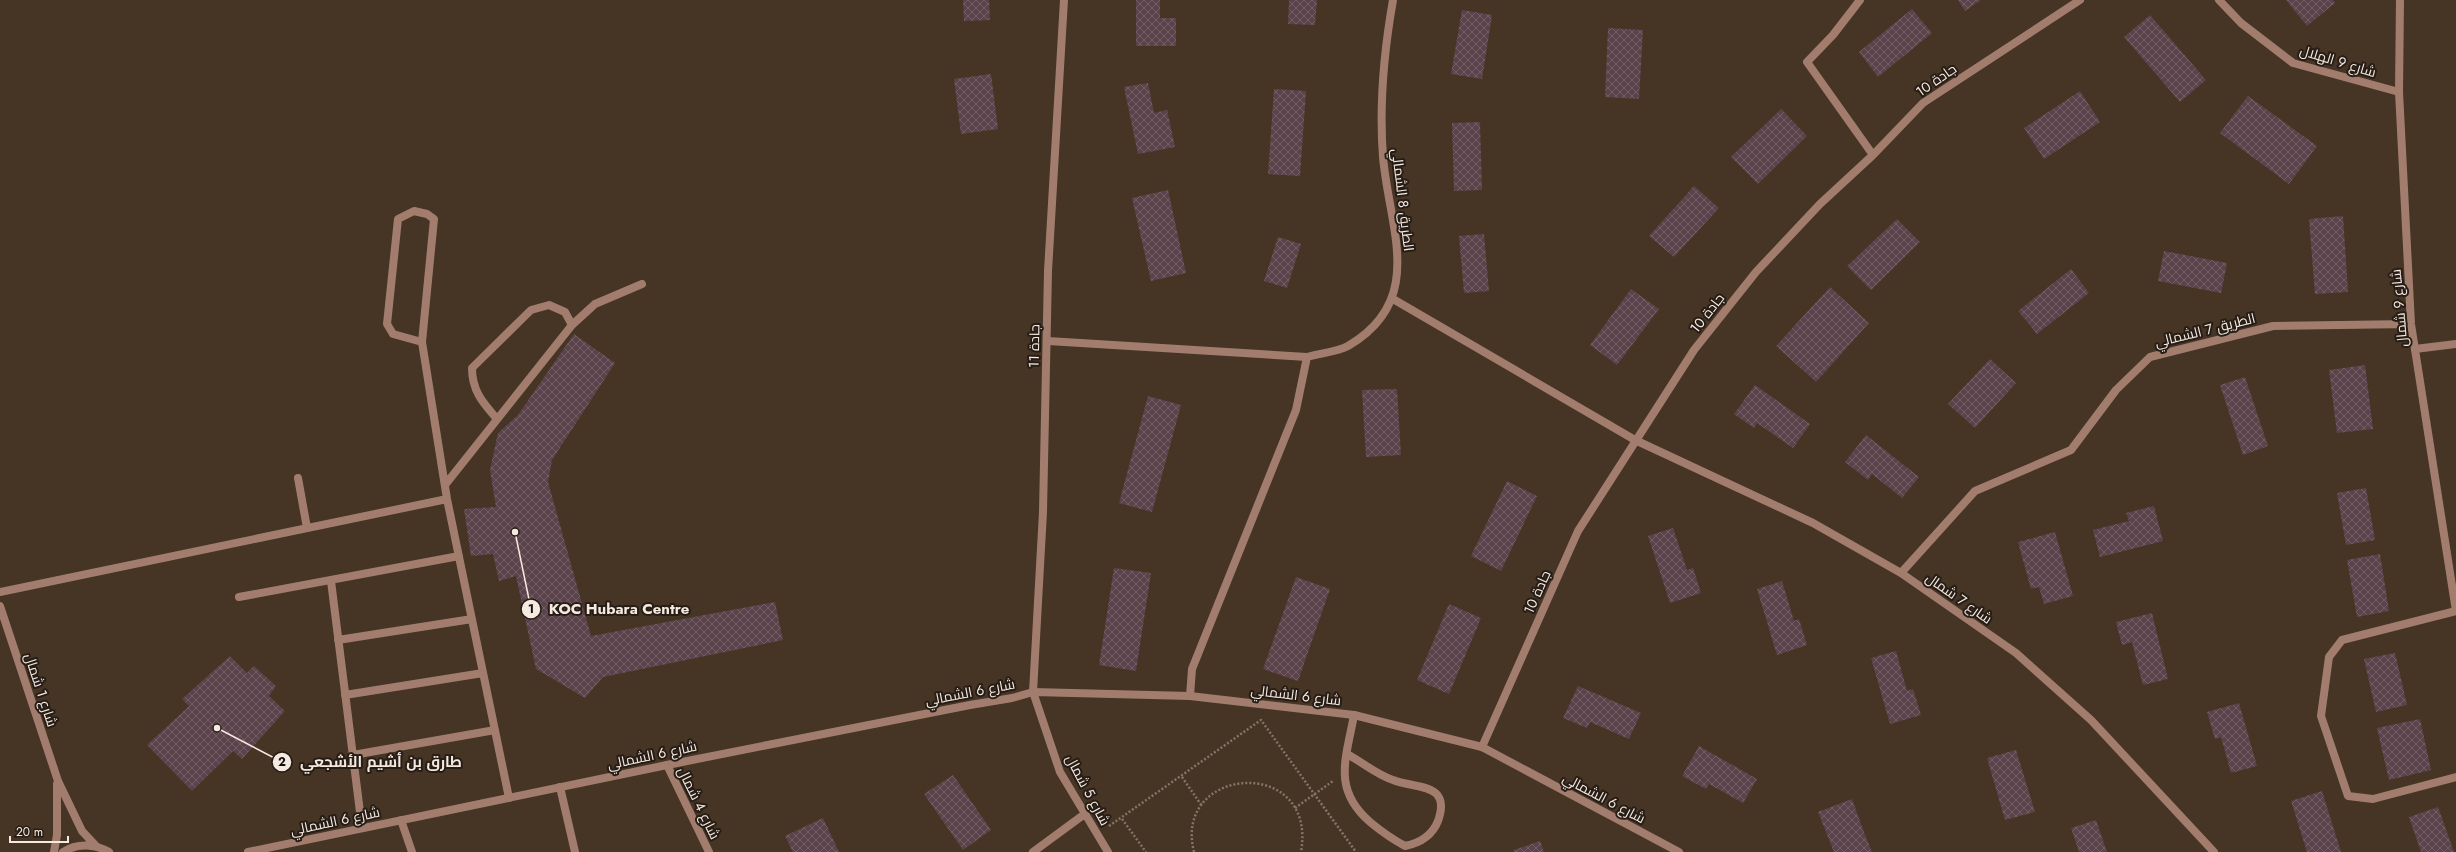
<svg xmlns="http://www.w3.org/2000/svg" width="2456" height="852" font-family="Jost,Cairo,sans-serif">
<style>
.building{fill:url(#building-cross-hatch)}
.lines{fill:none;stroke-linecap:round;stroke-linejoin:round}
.path{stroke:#857567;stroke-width:2.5;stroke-dasharray:2 2;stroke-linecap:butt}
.service{stroke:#a27d6e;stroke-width:8}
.minor{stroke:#a27d6e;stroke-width:8}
.tertiary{stroke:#a27d6e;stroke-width:8}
.labels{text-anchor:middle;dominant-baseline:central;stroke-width:4;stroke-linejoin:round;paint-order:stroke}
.street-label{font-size:14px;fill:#f6eae0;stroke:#261d16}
.leader{fill:none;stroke:#f6eae0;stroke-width:1.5}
.callout-dot{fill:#f6eae0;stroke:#261d16;stroke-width:1.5}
.mark-label{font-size:12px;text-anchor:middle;font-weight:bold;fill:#111}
.callout-label{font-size:15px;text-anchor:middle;font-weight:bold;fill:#f6eae0;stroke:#261d16;stroke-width:4;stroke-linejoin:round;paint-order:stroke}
</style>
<defs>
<pattern id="building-cross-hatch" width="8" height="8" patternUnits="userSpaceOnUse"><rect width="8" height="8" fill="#5b434b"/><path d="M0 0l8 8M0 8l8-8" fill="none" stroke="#735e65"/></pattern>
</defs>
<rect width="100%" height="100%" fill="#463424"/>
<path class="building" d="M963,0H989L990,20L964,21Z
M1136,0H1160V18H1176V46H1136Z
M1289,0H1317L1315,25L1288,24Z
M1958,0H1981L1965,11Z
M2286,0H2333L2335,3L2307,26Z
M1912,9L1932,33L1878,77L1859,52Z
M1462,10L1492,15L1482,79L1451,74Z
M2150,15L2206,80L2180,102L2124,37Z
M1608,28L1643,30L1639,99L1605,97Z
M991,74L998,129L961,134L954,79Z
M1148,83L1154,113L1167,110L1175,147L1138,154L1124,87Z
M1274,89L1306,91L1300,176L1268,174Z
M2080,91L2100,122L2044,159L2024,128Z
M2248,96L2317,146L2289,184L2220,133Z
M1781,109L1807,136L1758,184L1731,157Z
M1480,122L1482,190L1454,191L1452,123Z
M1694,186L1719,208L1674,257L1649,236Z
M1168,190L1186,273L1151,281L1132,198Z
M2343,216L2348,292L2315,294L2309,219Z
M1897,219L1920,242L1871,290L1847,266Z
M1484,234L1489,291L1464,293L1459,236Z
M1278,237L1301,244L1287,288L1264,281Z
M2164,251L2227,263L2221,293L2158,281Z
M2071,269L2089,293L2037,334L2018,311Z
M1830,287L1869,323L1816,382L1776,346Z
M1631,289L1659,309L1617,365L1590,345Z
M574,334L615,363L552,460L548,482L591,636L775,602L783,640L603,677L585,698L536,669L516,576L499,581L493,554L471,556L464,509L496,507L490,470L498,433L518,415Z
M1990,359L2016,383L1975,428L1948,404Z
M2365,365L2373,429L2337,433L2329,370Z
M2245,377L2268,446L2243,455L2220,385Z
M1755,385L1810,424L1793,448L1757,423L1754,428L1734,414Z
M1397,389L1401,455L1366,457L1362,390Z
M1148,396L1181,405L1152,512L1119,503Z
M1866,435L1919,477L1902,498L1872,474L1868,480L1845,462Z
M1507,481L1537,496L1501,571L1471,556Z
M2366,488L2375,540L2346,545L2337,493Z
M2154,506L2163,541L2100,557L2093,530L2129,521L2126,513Z
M1673,528L1687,570L1693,568L1701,593L1670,603L1648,536Z
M2055,532L2073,596L2044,604L2039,587L2031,589L2018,542Z
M2380,554L2389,611L2357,617L2347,560Z
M1114,568L1151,573L1136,671L1099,665Z
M1296,577L1330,589L1298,681L1263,669Z
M1782,581L1794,621L1799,619L1807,645L1777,655L1757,589Z
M1449,604L1481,618L1449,694L1417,680Z
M2152,613L2168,679L2143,685L2132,642L2122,645L2116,622Z
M1896,651L1907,691L1913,689L1921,715L1890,724L1871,658Z
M2395,653L2407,705L2376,712L2364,659Z
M230,656L247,673L254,666L276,686L269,696L285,711L242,759L233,751L192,791L147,745L189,706L182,699Z
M1578,686L1641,713L1629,739L1590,722L1587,728L1563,718Z
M2239,703L2257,766L2231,773L2221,737L2215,739L2207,712Z
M2420,719L2431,770L2389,780L2377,728Z
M1699,746L1757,779L1743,803L1709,784L1706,789L1682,776Z
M2016,750L2035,812L2005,820L1987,758Z
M953,775L991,830L963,850L924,794Z
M2322,791L2341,852H2307L2291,801Z
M1852,799L1865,835L1872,852H1834L1818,812Z
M2438,807L2454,852H2421L2409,817Z
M823,818L839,852H793L785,836Z
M2096,820L2107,852H2079L2071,828Z
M1540,841L1544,852H1514V850Z"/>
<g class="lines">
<path class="path" d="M1182,777L1202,806
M1295,808L1333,781
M1122,819L1146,852
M1109,826L1261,720L1356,852
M1194,852C1172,765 1318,755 1301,852"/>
<path class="service" d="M1393,299L1635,440
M422,342L393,334L387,324L398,219L414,211L427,214L434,219L422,342L447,499L509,798
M2415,349L2456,344
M497,419C483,403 472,391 472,368L531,310L549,305L565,312L572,325
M298,478L307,528
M445,485L572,325L595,304L642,284
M331,581L362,828
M0,592L447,499
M239,597L459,556
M2456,611L2342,640L2329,657L2321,716L2348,796L2373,799L2456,777
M338,640L472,619
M345,695L483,673
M1347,754C1362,762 1377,775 1393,780C1415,789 1452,782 1438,821C1432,836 1420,843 1405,846C1392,839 1382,832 1370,822C1332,789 1346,759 1354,715
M353,755L495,730"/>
<path class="minor" d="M1064,0L1048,271L1043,512L1033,692L1060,772L1108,852
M1860,0L1833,35L1807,62L1873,155
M2219,0L2241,23L2293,63L2399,92
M2400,0L2399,92L2411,324L2456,611
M1048,341L1307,357C1320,353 1337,352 1348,346C1427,300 1389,228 1383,157C1379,105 1384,51 1393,0
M1635,440L1813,523L1901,573L2016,653L2091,720L2214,852
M1901,573L1975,491L2071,450L2116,390L2150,357L2273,326L2411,324
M1190,696L1192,669L1296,410L1307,357
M1482,747L1578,531L1694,350L1756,272L1820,204L1873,155L1923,103L2080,0
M667,765L709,852
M560,787L575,852
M401,820L412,852
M1033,852L1086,813"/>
<path class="tertiary" d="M0,606L58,781L82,831L96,846
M54,852L57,835V784
M63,852C77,843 96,844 109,852
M248,852L667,765L970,705L1012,698L1033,692L1190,696L1354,715L1482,747L1679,852"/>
</g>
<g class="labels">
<g class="street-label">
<text transform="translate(2338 61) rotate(17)">شارع 9 الهلال</text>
<text transform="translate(1936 80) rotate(-35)">جادة 10</text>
<text transform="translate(1403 200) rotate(83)">الطريق 8 الشمالي</text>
<text transform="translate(2399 308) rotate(-95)">شارع 9 شمال</text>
<text transform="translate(1707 313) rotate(-52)">جادة 10</text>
<text transform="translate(2205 330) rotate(-14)">الطريق 7 الشمالي</text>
<text transform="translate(1034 346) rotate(-89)">جادة 11</text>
<text transform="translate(1537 592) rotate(-66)">جادة 10</text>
<text transform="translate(1959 598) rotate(35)">شارع 7 شمال</text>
<text transform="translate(41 690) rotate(72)">شارع 1 شمال</text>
<text transform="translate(970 692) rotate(-11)">شارع 6 الشمالي</text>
<text transform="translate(1296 695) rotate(7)">شارع 6 الشمالي</text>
<text transform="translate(652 755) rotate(-12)">شارع 6 الشمالي</text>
<text transform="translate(1088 790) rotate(62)">شارع 5 شمال</text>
<text transform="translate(1604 798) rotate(28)">شارع 6 الشمالي</text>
<text transform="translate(699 803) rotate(64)">شارع 4 شمال</text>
<text transform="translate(335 821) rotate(-12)">شارع 6 الشمالي</text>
</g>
</g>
<path class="leader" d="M515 532L531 609M217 728L282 762"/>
<g class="callout-dot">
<circle cx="515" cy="532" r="4"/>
<circle cx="217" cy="728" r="4"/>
<circle cx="531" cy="609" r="10"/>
<circle cx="282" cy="762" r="10"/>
</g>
<g class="mark-label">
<text x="531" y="613">1</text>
<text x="282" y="766">2</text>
</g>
<g class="callout-label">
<text x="619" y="614">KOC Hubara Centre</text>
<text x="381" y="767">طارق بن أشيم الأشجعي</text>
</g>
<path d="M10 836v6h58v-6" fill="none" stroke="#f6eae0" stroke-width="2"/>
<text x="16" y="836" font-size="12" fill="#f6eae0" stroke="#261d16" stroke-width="3" paint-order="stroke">20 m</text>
</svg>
